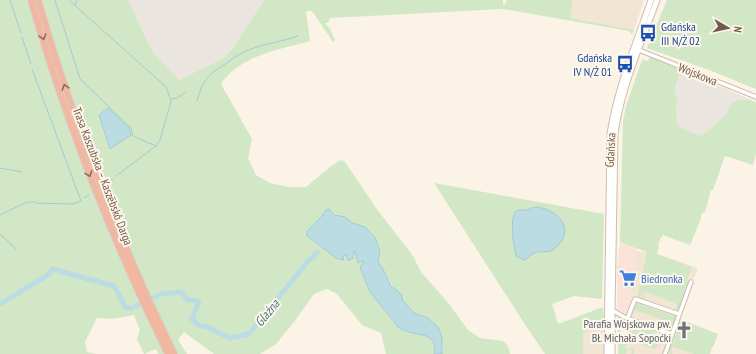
<svg xmlns="http://www.w3.org/2000/svg" width="756" height="354" font-family="'PT Sans Narrow',sans-serif">
<style>
.residential{fill:#f2e5d4}
.commercial{fill:#fae4da}
.industrial{fill:#ebe5df}
.green{fill:#d2e7c5}
.water{fill:#bbdce3;stroke:#a2cbd4}
.lines{fill:none;stroke-linecap:round;stroke-linejoin:round}
.stream{stroke:#a2cbd4;stroke-width:1}
.river{stroke:#bbdce3;stroke-width:5}
.street-casing{stroke:#ccbbac;stroke-width:5.5}
.secondary-casing{stroke:#d0bdad;stroke-width:7}
.highway-casing{stroke:#d8d1cd;stroke-width:8}
.street{stroke:#fff;stroke-width:3.5}
.secondary{stroke:#fff;stroke-width:5}
.highway{stroke:#f0b7a1;stroke-width:6}
.oneway{stroke:#8b6d5d}
.labels{text-anchor:middle;dominant-baseline:central;stroke-width:4;stroke-linejoin:round;paint-order:stroke}
.transit-label{font-size:12px;fill:#164399;stroke:#fef7eb;text-anchor:start}
.street-label{font-size:12px;fill:#725b4c;stroke:#fef7eb}
.shop-label{font-size:12px;fill:#366cbe;stroke:#fef7eb;text-anchor:start}
.worship-label{font-size:12px;fill:#5b616d;stroke:#fef7eb;text-anchor:end}
.water-label{font-size:13px;font-style:italic;fill:#477884;stroke:#fef7eb}
</style>
<rect width="100%" height="100%" fill="#fbf3e5"/>
<path class="residential" d="M573,0H644L634,30L569,18Z
M636,251L657,254L698,268L679,319L694,325L689,352L694,354H624L625,337H627L630,316L634,299L631,297Z
M590,325H604V354H583V334Z"/>
<path class="commercial" d="M620,242L637,248L631,297L635,299L630,316L617,309V267Z"/>
<path class="industrial" d="M128,0H264L233,48L222,59L179,80L153,53Z
M681,70L754,101H736L733,103L723,117L707,133L699,136L678,126L676,111L678,99L674,91Z"/>
<path class="green" d="M0,0H28L53,82L165,354H158L156,349L144,354L137,339L140,330L134,315L112,319L97,318L85,342L87,352L97,354H0Z
M40,0H128L153,53L179,80L222,59L233,48L264,0H503V4L505,5L507,0H573L570,18L634,30L632,35L629,31L503,9L330,18L328,23H325L330,29L335,40L333,42L312,11H308L306,12L310,41C280,49 239,56 221,84L252,139L248,158L256,175L270,183L289,187H306L330,167L341,160L345,162L376,208L413,256L421,272L449,304L468,330L480,338L503,341C507,344 510,349 510,354H442L443,343L420,314L414,313L402,300L399,292L393,287L383,269L378,262L380,251L365,228C350,225 340,211 324,212L321,217L308,231L310,239L336,258L344,259L343,256L346,255L347,260L353,258L354,251H356L359,263L363,261L364,262C364,268 368,287 371,292C374,298 395,325 400,329C411,338 439,327 434,354H386L381,333L362,325L337,294L327,289L314,294L294,322L276,344L260,354H214L184,332L178,340L187,354H177L164,330L104,189L60,66Z
M667,0H756V89L709,70L647,48Z
M650,57L681,70L674,91L678,99L676,111L678,126L699,136C710,132 719,121 727,112C729,109 731,103 734,102C740,99 750,100 756,102V154L753,165L725,156L713,190H711L705,212L702,213L700,221L690,245L663,235L662,237H661L658,245L659,246L657,254L692,267L687,281L690,282L679,311L674,309V308H676L677,304L645,292L643,296L645,297V299L642,298L644,290L640,300L637,298L647,252L620,242L623,121L626,106L642,60L648,61Z
M434,183L604,214L602,299L574,296L552,304L558,324L603,307L604,325H590L583,334V354H545L526,326Z
M637,301L643,303V305L671,315L673,313L676,314L672,328H666L667,327H669L671,323L635,310L633,314L635,315H633L632,314L636,302Z
M618,315L624,319L622,320L620,337H627L629,322L626,320L631,321L632,342L631,347L634,349V354H631L632,351L630,350L632,344L628,342L625,348L628,349L626,354H618Z
M679,319L718,334L713,347H712L710,354H694L673,347L671,351L673,352L672,354L667,353L671,340H674L677,331L679,332L680,330L688,333L689,329L681,326L677,323Z
M632,321L651,328L659,343L656,349V348L655,349L633,341Z"/>
<path class="water" d="M108,108L129,128L131,135L110,149L99,115Z
M535,207C558,208 577,231 555,248C548,254 544,251 537,252C532,253 528,258 524,260L516,256C514,247 508,214 518,210C521,209 524,211 527,210C529,210 533,207 535,207Z
M329,209L335,215L345,217L352,223L365,227L375,237L380,252L378,262L383,269L391,286L399,292L402,296V300L407,305L414,313L428,318L438,327L442,338V354H434C439,328 410,338 398,327L370,292L360,267L364,262L363,261L358,263L355,251H354L353,258L348,261L346,255L343,256L344,260L336,258L307,236V231L321,217L326,210Z"/>
<g class="lines">
<path class="stream" d="M10,0L21,33
M55,0L80,79L131,128L133,136L156,146
M69,0L166,87L171,101L160,140L156,146L116,176
M75,5L77,0
M22,37L31,64
M32,69L81,201
M171,99L177,98L186,92
M197,101C202,82 207,75 224,65C230,61 235,56 242,53C259,44 279,43 298,36
M0,168L22,172
M108,182L113,179
M84,198L89,195
M36,203L73,204L81,201
M0,215L27,202H34
M0,234L16,249"/>
<path class="river" d="M161,294L181,292L188,300L199,301L192,319L200,326H205L230,338L249,334L309,260L317,253
M0,304L49,274L52,269L114,286L126,308H131
M136,306L157,296"/>
<g class="street-casing">
<path id="street" d="M639,50L756,97
M612,310L626,318L672,334
M626,318L628,317L635,299L679,314
M665,354L691,282"/>
</g>
<g class="secondary-casing">
<path id="secondary" d="M607,354L610,134C617,88 636,44 651,0
M612,354V310L615,134C621,88 641,44 657,0"/>
</g>
<g class="highway-casing">
<path id="highway" d="M31,0C66,122 112,240 168,354
M38,0C73,122 119,240 174,354"/>
</g>
<use href="#street" class="street"/>
<use href="#secondary" class="secondary"/>
<use href="#highway" class="highway"/>
</g>
<defs><path id="oneway-chevron" d="M-2-3.5L2.5 0L-2 3.5" fill="none" stroke-width="1.6" stroke-linecap="round" stroke-linejoin="round"/></defs>
<g class="oneway">
<use href="#oneway-chevron" transform="translate(43 37) rotate(73)"/>
<use href="#oneway-chevron" transform="translate(65 87) rotate(-108)"/>
<use href="#oneway-chevron" transform="translate(89 174) rotate(70)"/>
</g>
<defs>
<g id="bus-bare" transform="scale(1.38)"><path d="M-5-6H5V4H4V6H2V4H-2V6H-4V4H-5ZM-3.5-4V0h7V-4ZM-3.5 1.2v1.5H-2V1.2ZM2 1.2v1.5H3.5V1.2Z" fill="#1a4fb4" stroke="#fef7eb" stroke-width="2.5" paint-order="stroke"/></g>
<g id="supermarket-bare" transform="scale(1.38)"><path d="M-6-5.5h2.5l.6 2H6L4.5 2H-2.5L-4.4-4H-6ZM-1.5 3.2a1.3 1.3 0 1 0 .1 0ZM3 3.2a1.3 1.3 0 1 0 .1 0Z" fill="#3f7fe0" stroke="#fef7eb" stroke-width="2.5" paint-order="stroke"/></g>
<g id="church-bare" transform="scale(1.38)"><path d="M-1.2-6h2.4v3.5h3.3v2.4h-3.3V6h-2.4V-.1h-3.3v-2.4h3.3Z" fill="#6b7280" stroke="#fef7eb" stroke-width="2.5" paint-order="stroke"/></g>
</defs>
<g fill-rule="evenodd">
<use href="#bus-bare" x="648" y="33"/>
<use href="#bus-bare" x="625" y="64"/>
<use href="#supermarket-bare" x="628" y="278"/>
<use href="#church-bare" x="684" y="330"/>
</g>
<g class="labels">
<g class="transit-label">
<text x="661" y="26">Gdańska<tspan x="661" dy="14">III N/Ż 02</tspan></text>
<text x="612" y="57" text-anchor="end">Gdańska<tspan x="612" dy="14">IV N/Ż 01</tspan></text>
</g>
<g class="street-label">
<text transform="translate(698 74) rotate(22)">Wojskowa</text>
<text transform="translate(610 150) rotate(-87)">Gdańska</text>
<text transform="translate(103 176) rotate(69)">Trasa Kaszubska – Kaszëbskô Darga</text>
</g>
<g class="shop-label">
<text x="641" y="278">Biedronka</text>
</g>
<g class="worship-label">
<text x="671" y="323">Parafia Wojskowa pw.<tspan x="671" dy="14">Bł. Michała Sopoćki</tspan></text>
</g>
<g class="water-label">
<text transform="translate(267 313) rotate(-50)">Glaźna</text>
</g>
</g>
<g transform="translate(728 28) rotate(99)" stroke="#fef7eb" stroke-width="3" paint-order="stroke">
<path d="M0-3L7 15L0 10L-7 15Z" fill="#725b4c"/>
<text y="-6" font-size="11" font-weight="bold" text-anchor="middle" fill="#725b4c">N</text>
</g>
</svg>
